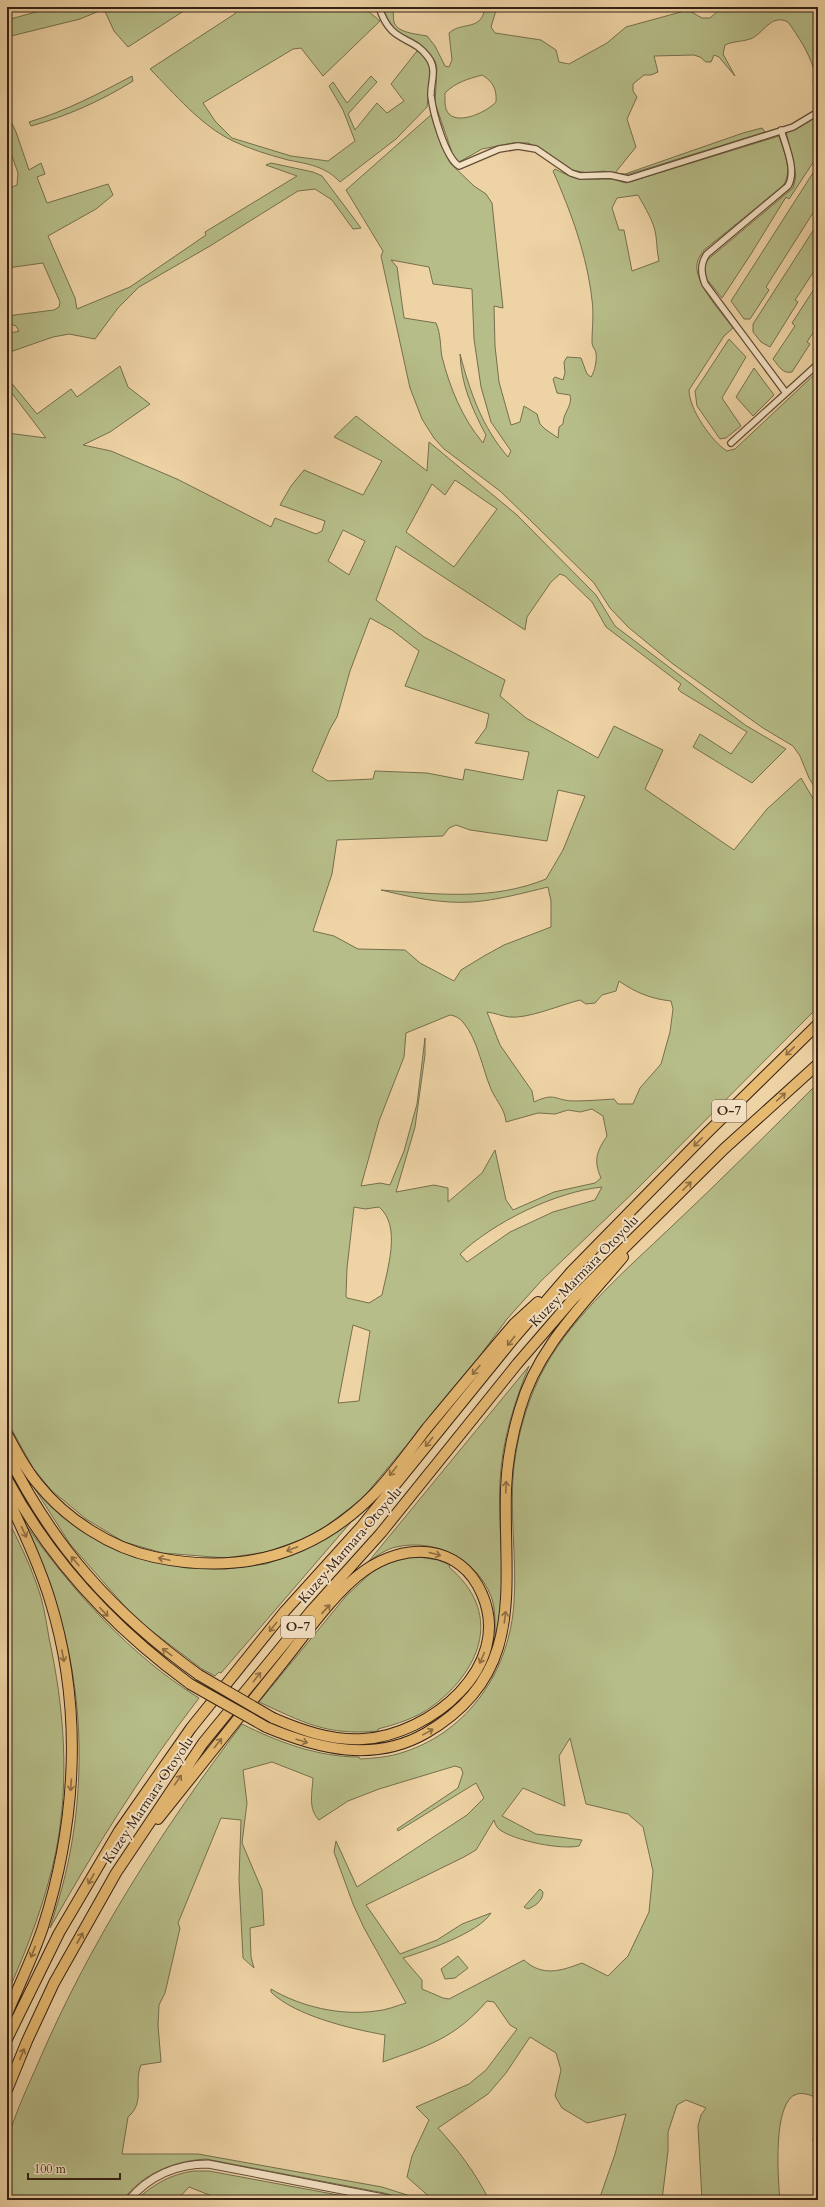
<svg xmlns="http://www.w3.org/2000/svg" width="825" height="2207" font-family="Cardo,serif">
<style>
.green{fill:#b6bd88;stroke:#766f4e;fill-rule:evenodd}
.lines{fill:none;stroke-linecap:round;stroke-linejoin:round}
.minor-casing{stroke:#634e39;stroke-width:8}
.tertiary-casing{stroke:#634e39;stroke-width:9}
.motorway-casing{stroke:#352115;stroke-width:12}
.minor{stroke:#f4e2c4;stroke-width:5.5}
.tertiary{stroke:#f4e2c4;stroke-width:7}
.motorway{stroke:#e7ba72;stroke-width:10}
.motorway-bridge-casing{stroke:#352115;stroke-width:12;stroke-linecap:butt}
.motorway-bridge{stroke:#e7ba72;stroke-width:10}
.oneway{stroke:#8e6e44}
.labels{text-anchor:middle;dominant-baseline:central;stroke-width:4;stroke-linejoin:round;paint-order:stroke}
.shield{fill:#f4e2c4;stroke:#6e5b4a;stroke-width:1}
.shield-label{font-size:13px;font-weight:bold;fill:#352115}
.street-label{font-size:14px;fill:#352115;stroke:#f4e2c4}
</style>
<rect width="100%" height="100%" fill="#eed3a5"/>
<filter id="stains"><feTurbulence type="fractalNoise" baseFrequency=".005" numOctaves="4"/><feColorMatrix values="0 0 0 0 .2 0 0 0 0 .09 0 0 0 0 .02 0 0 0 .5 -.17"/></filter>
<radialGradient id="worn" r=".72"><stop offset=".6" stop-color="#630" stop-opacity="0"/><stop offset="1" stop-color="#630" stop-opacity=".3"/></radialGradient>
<path class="green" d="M54,7H95L97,12L80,19L7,37V20Z
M103,7H190L128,47L114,31Z
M231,7H363L380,21L323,76L301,48L293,49L203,103L215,121L232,138L291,156L328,161L355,141L343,110L329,86L333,82L347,103L371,76L377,82L348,114L355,130L377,103L387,113L404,101L391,84L417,51L423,55L431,68L427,107L396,139L340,182C325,166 308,164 288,160C269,155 250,149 233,141C200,125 175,94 150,69L236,13Z
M485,7H497L491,27L495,33L541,40L556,50L559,62L569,64L607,43L626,27L688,10L702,18H710L719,10L734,7H818V91C809,83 816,77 813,67C808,51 798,36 788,22C770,13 763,35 750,39C741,42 733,41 725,45L723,54L735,76L719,57L714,55L711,62H706L700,57L694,55L654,56L658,72L651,75H644L633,84V91L637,97L627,119L636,147L615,173L625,174L743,133L762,128L765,132L623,176L604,171L588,173L571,170L539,148L528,143H513L482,149L459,162L455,161L435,103L437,68L435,61L422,46L392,28L381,15L383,10L388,9L393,12C394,16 393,19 394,22C397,33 417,34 427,36L435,46L445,66L449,67L452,60L449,33C462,21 482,32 485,7ZM482,75C493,81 497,90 496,102C488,111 460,125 449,114C444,109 445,99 445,93C456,82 468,79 482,75Z
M132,76L133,81C101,101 67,116 31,126L29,122C66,111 98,94 132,76Z
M7,113L16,132L29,170L41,163L45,174L37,177L47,203L108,184L113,195L96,209L48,236L75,298L77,309L130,287L206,235L205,232L297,176L266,165L271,163L313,172L322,176L361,228L353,229L332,200L315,189L298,191L210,246L139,287L118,308L95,339L69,334L53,337L7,353V334L19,331L16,326L7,323V316L54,310L59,307L60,302L43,263L7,268V189L17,185L18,173L7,142Z
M818,113V155L789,199L786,197L751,254L722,298L705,277V262L793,188L796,176L786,131L796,129Z
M432,114L441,145L450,163L474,186L486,194L492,203L503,308L494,306L495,346L499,382L511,425L520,422L524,406L537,414L540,424L545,429L558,438L559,427L563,424C563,412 573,406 570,395L557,393L553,379L555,377L563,380L565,373L564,362L567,357L581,358L587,374L591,377C595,371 597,360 596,353C596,350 592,347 592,343C592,328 594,314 592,300C587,255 571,212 553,171L555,169C579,182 585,179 610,179C615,179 621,182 626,183L779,136C784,152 794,172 782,187L704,250C702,253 699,257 698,260C690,279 722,313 733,328L724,336L689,390C689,409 712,442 727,451L735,449L818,371V793L809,778L800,756L793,746L763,728L673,664L628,627L610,608L594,583L529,519L500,491L444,449L434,438L422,419L410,388L381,256L383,251L346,190ZM638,195C645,208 654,221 656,236C657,245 657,252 659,261L632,271L624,230H619L612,208L617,198ZM391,260L429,267L433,284L472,289L474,339L481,387L491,422L511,451L508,457C482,427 470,392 460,354C461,384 472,409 486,435L483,443C462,418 450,388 442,357C440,346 441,334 436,323L404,318L397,267Z
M818,165V205L766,287L769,290L750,319H744L731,301Z
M818,223V265L795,300L798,302L770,347L761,342L753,332V324Z
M818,283V325L807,342L810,344L792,372C782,374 779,366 773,359L795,326L792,323Z
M729,339L746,357L722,398L741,426L726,438L720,439L697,406L695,391Z
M120,366L128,387L150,404L110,432L83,445L111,451L177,479L271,527L275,518L316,534L322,531L325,521L280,505L291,486L304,470L363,495L382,461L334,437L356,416L427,471L429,442L517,515L596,595L615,626L745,725L786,749L752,783L693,747L700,734L731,754L747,732L681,692L678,689L681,684L606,627L592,602L565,576L560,574L551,582L527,617L525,630L396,546L376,600L424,637L505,680L500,696L526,718L598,758L614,726L663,750L645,789L734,850L767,809L801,778L818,807V1007L637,1189L542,1280L507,1319L474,1364L362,1499L326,1526L308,1537L267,1552L226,1558L163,1553L124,1542L86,1519L51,1490L33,1468L7,1421V433L46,438L11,392L7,381L9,380L37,414L71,389L77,397ZM455,480L497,509L454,567L406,532L432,484L445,495ZM343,530L365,541L349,575L328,561ZM370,618L392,630L419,651L405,686L489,714L486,728L475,743L529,752L523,780L465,769L463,780L427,773L375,771L373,779L328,781L312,771L330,729L337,717L350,671ZM558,790L585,796L563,850L546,879C493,901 436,894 381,890C410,897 441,904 472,902C498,900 523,893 548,887L551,901V927L504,945L484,956L461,970L454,981L420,963L405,950L358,949L334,936L313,931L332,874L337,840L443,836L449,828L456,825L470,830L547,841ZM619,981C636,993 652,999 671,1001L673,1009L670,1032L661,1064L640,1088L633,1104H618L614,1099C600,1100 586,1101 573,1101C553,1100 556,1092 534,1102L532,1091L500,1045L487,1012C495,1013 502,1016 509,1017C528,1019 560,1005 580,1000L586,1004L595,1003L602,995L616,991ZM450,1015C456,1016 459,1018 463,1022C478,1040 482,1068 491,1089C496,1101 505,1109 506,1122L538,1113L555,1114L568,1110L580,1112L592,1109L603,1116L607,1136C597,1151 593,1160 601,1178L595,1183L554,1192L513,1210L506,1200L495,1150L482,1173L448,1202V1188L434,1185L396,1192L415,1127L425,1055V1038L417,1104L404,1151L390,1185L380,1183L361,1186L379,1121L404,1057L406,1033ZM602,1187L595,1200L553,1212L510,1232L467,1262L460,1254C494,1222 555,1192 602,1187ZM354,1207L365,1209L379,1207C402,1226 387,1270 382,1295L369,1303L347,1298L346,1296L347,1268ZM353,1325L370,1331L359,1401L338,1403Z
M754,368L774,395L753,416L736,397Z
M818,1083V2098C812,2096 804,2092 797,2094C772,2101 778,2179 780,2200H702L698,2126L701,2115L706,2108L686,2100L677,2105L668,2132V2151L662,2200H599L615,2154L626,2114L587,2123L562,2108L555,2096L561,2070L556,2053L530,2037L506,2073L488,2094L438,2128C459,2151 475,2172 489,2200H433L407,2177L412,2156L429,2120L416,2107L469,2084L486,2070L517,2029L510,2025L494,2002L487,2001C454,2039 427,2046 383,2062L385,2035C352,2029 295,2016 271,1992V1989C301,2007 341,2016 376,2011C387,2010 396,2006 406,2003L364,1928L353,1904L334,1852L336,1841L357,1887L467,1815L484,1798L476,1783L398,1831L397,1829L458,1788L463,1773L461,1768L455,1766L379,1789L348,1801L319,1820C308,1809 312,1794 313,1778L272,1762L243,1770L247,1803L242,1843L262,1890L264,1925L250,1928L251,1957L254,1968L243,1958L239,1879L241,1820L221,1818L178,1923L180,1928L165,1993L159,2005L158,2025L161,2062L141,2065C133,2085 146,2101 128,2117L122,2154H198L382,2187L423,2200H409L384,2193L206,2159C174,2161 143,2173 123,2200H7C7,2184 4,2154 8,2139C15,2113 28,2086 39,2061C91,1940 163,1828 242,1724C278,1742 318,1757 359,1757L360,1759C375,1758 390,1757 404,1752C469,1731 510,1670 514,1602C517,1557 509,1511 514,1466C518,1432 529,1395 546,1365C574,1315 628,1268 670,1228C720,1181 769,1132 818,1083ZM570,1738L586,1804L628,1814L643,1827L653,1871L649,1912L628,1956L608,1976L582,1963C561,1971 542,1977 524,1960L449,1999L443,1998L422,1989V1980L403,1958C425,1951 479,1933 491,1913L462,1924L437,1940L400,1954L366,1905L464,1857L476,1850L494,1820C495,1824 497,1828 500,1830C516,1841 561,1850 579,1846L582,1840L536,1834L502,1816L523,1788L565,1806L559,1756Z
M529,1366C514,1403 502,1441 500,1481C497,1533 509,1587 495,1639C495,1625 496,1609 491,1596C476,1559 436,1538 396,1547C386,1549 377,1556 369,1561Z
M33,1486L64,1516L147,1560L186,1568L226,1569L266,1564L314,1545L351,1522L221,1673L219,1672L215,1676L202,1669L136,1619L70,1544Z
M7,1518C18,1540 29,1562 37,1585C43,1601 46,1620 49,1638C64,1707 70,1780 56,1851C46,1900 27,1949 7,1994Z
M26,1525C73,1592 131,1656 199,1698C143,1771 95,1848 50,1928C55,1911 61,1893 65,1876C83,1802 84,1719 67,1645C58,1603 42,1564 26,1525Z
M419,1557L438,1560L450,1565L449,1567C502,1612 483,1667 434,1705C417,1718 397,1724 378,1729V1731C326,1736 303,1722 259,1702L346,1596L372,1572L386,1564L402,1558Z
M540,1889L543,1892C543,1901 535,1906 528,1909L524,1907Z
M458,1956L468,1968L455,1978L445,1979L441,1969Z
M818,2110V2169L813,2139Z
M194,2171H209L365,2200H222L189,2187L177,2200H136C154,2184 171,2174 194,2171Z"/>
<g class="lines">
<g class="minor-casing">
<path id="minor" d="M379,7C391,45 411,34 428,57C438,70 430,83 431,96C433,113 445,157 459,166L499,149L518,146L536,149L571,173L580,176L610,175L628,179L793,127L818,112
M781,130C786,147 797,171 788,186L707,254C700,264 701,273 705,284L786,393
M731,443L818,364"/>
</g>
<g class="tertiary-casing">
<path id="tertiary" d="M129,2200C149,2176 177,2164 208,2164L394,2200"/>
</g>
<g class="motorway-casing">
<path id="motorway" d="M7,1434C16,1451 25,1469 38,1484C66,1519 111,1548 154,1557C239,1575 314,1556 375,1493C394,1473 410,1450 427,1428C456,1393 485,1358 514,1324L538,1302
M7,1453C53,1547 114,1614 199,1675
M7,1479C51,1562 115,1629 190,1684
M7,1497C23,1530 39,1564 50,1600C83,1706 77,1822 43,1927C33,1957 19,1985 7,2014
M266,1727C318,1749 374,1763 426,1733C528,1674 503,1586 506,1489C507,1462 512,1435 520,1409C537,1348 584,1304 623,1257
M158,1819C200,1766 242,1713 284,1661C307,1632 335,1592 364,1571C404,1542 460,1543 482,1594C514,1667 430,1735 363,1739C331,1741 301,1730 273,1718
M7,2039L59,1933L119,1831L191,1728L285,1611L361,1527L515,1337L571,1272L707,1133L818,1024
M7,2090L27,2041L54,1983L116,1873L203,1743L311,1611L381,1533L517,1364L573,1299L724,1149L818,1064"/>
</g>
<use href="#minor" class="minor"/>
<use href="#tertiary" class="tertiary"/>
<use href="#motorway" class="motorway"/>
<g class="motorway-bridge-casing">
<path id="motorway-bridge" d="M199,1675L273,1718
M190,1684L266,1727"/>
</g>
<use href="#motorway-bridge" class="motorway-bridge"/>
</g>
<defs><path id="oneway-shaft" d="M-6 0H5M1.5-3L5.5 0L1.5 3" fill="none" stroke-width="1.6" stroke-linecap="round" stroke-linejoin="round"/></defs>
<g class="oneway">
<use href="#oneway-shaft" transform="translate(790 1051) rotate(136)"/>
<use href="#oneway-shaft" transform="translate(781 1097) rotate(-42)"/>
<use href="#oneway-shaft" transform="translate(698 1142) rotate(135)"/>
<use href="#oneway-shaft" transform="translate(687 1186) rotate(-45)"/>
<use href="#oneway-shaft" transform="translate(511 1341) rotate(129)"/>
<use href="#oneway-shaft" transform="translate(476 1370) rotate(130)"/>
<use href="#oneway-shaft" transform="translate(429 1442) rotate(129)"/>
<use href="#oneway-shaft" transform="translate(393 1471) rotate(129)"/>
<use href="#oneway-shaft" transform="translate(506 1487) rotate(-88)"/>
<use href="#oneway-shaft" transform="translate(24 1532) rotate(65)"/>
<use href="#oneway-shaft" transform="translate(292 1549) rotate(159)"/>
<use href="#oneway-shaft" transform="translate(435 1554) rotate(15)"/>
<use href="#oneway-shaft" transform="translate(164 1559) rotate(-168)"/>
<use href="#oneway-shaft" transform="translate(75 1561) rotate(-130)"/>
<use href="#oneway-shaft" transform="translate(326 1609) rotate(-47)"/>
<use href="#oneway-shaft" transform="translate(104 1612) rotate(46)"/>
<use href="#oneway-shaft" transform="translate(505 1617) rotate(-83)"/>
<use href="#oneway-shaft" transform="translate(273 1627) rotate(129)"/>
<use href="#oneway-shaft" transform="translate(167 1652) rotate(-143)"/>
<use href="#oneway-shaft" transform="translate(63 1656) rotate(79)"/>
<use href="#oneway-shaft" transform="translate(482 1658) rotate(113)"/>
<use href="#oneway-shaft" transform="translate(257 1677) rotate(-51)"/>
<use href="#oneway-shaft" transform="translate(428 1732) rotate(-29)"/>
<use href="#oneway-shaft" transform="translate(302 1741) rotate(18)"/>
<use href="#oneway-shaft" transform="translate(218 1743) rotate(-51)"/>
<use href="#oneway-shaft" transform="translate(178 1780) rotate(-55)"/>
<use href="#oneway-shaft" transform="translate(71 1785) rotate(94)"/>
<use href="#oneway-shaft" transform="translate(91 1879) rotate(120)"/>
<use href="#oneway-shaft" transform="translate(80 1938) rotate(-61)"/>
<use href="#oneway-shaft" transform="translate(33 1952) rotate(112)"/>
<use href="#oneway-shaft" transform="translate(22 2054) rotate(-68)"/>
</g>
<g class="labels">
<g class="shield">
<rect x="712" y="1100" width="34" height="22" rx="3"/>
<rect x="281" y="1616" width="34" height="22" rx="3"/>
</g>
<g class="shield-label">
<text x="729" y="1111">O-7</text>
<text x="298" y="1627">O-7</text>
</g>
<g class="street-label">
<text transform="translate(584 1271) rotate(-46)">Kuzey Marmara Otoyolu</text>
<text transform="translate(350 1545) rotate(-49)">Kuzey Marmara Otoyolu</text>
<text transform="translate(148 1800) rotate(-56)">Kuzey Marmara Otoyolu</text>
</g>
</g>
<rect width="825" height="2207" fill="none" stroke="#eed3a5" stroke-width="24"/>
<rect x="8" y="8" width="809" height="2191" fill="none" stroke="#352115" stroke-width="2"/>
<rect x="12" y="12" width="801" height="2183" fill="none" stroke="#352115"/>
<path d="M28 2173v6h92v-6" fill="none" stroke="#352115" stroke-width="2"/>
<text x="34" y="2173" font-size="12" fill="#352115" stroke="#f4e2c4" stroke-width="3" paint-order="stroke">100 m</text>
<rect width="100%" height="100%" filter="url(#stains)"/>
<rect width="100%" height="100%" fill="url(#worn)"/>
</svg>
